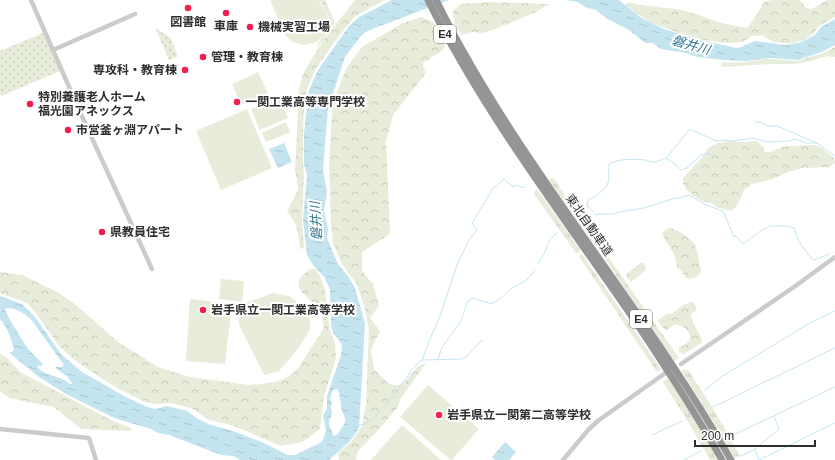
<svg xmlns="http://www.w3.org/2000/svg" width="835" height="460" font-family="Arial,'Noto Sans JP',sans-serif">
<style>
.grass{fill:url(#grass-tufts)}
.forest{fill:url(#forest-crowns)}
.park{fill:url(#park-dots)}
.pitch{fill:#e7edda}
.water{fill:url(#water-ripples);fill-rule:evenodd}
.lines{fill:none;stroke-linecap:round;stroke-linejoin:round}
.stream{stroke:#c4e5ef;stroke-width:1}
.minor{stroke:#cbcbcb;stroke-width:4.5}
.highway{stroke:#959595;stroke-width:7}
.poi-dot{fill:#f61e50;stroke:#fff;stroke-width:1.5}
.labels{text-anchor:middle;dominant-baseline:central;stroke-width:4;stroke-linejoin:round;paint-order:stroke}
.shield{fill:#fff;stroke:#6d6d6d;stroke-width:1}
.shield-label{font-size:11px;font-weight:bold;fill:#2e2e2e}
.poi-label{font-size:12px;font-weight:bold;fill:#2e2e2e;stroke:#fff;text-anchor:start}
.street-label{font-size:12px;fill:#2e2e2e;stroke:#fff}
.water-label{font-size:13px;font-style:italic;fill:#327a91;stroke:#fff}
</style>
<defs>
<pattern id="grass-tufts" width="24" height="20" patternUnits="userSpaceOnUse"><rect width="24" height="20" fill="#e7edda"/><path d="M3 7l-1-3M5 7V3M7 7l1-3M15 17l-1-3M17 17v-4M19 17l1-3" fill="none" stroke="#c6ccbb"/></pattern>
<pattern id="forest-crowns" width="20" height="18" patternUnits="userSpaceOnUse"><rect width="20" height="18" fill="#e7edda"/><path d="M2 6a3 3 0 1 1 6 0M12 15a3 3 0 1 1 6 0" fill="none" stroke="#c6ccbb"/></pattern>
<pattern id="park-dots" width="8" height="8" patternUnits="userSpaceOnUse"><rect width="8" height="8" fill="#e7edda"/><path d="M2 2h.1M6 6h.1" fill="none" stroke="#c6ccbb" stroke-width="1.8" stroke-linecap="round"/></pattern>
<pattern id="water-ripples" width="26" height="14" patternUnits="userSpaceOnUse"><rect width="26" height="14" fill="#c4e5ef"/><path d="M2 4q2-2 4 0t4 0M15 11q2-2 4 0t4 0" fill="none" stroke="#a9c5cd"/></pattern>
</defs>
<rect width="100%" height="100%" fill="#fff"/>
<path class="grass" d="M552,178L554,179L594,237V238L592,242L549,180Z
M537,189L581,251L577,253H576L534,194V192Z
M597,241L679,358L674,361L594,243Z
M582,254L661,369L657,372L580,258L579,256Z
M681,370H688C707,398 724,426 740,456L734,457L708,413Z
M668,378L706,439L717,460H710L687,420L663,382Z"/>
<path class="forest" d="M320,0H325L335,23L316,49L319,42L331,22Z
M355,0H385L371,7L354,17L333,44L315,70L307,89L304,110L303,133V161L304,176L302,219L304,248L300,249C299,233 297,224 287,211L298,190L297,179L295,171L298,113L299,88L304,72L322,42Z
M772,0H800L806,8L812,9L827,0H835V17L819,26L813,34L803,40L794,43H785L773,42L762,35L752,36L743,42L726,43L703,40L679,33L649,22L626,5L629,2L639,5L676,9L696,14L721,23L747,28L758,13L764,2Z
M492,2L549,4L536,12L498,28L484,33L472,32L462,35C455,27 454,22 453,11L461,4Z
M421,17L433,22L440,34L445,47L442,51L423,63V66L426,73L393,115L386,141L390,234L362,252V271L373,284L379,306L370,318L380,331L371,350L374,369L389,384L394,385H400L405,382L417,367L426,363L401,398L397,408L381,427L358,451L356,460H339L338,453L352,441L362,426L366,404L369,329L364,306L357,284L349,274L341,262L333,243L331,223L329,166L332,112L337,92L346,69L362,47L403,23Z
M835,47V57L827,56L807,62L794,64H768L724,67L721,65V63L724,62L730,63L743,62L767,59L799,61L805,58L821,54Z
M730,141L742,142L757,141L762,146L765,152H770L775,150L786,146L815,145L823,149L834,158L835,163L830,167L803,168L788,172L773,179L752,184L744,190L740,200L736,207L731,211L719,208L711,203L702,201L694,196L687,190L683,184V178L704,155L709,147L718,143Z
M668,228C676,228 691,238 695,245C698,252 699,264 701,271C699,277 692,280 686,278L681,270L677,268C676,263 676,258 674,254C671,247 664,241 662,233Z
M641,263H644L646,268L645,271L631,282L626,276L627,273Z
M311,269H315L320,276L325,290L330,330L335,344L336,358L324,396L320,429L302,442L281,446L234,426L210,420L191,408L170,403L154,404L143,401L117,388L92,372L76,361L60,347L35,312L27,303L0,293V272L22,275L59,293L76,305L118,342L158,367L189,377L249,385L263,384L279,381L290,376L298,368L324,328L319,305C313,304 311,301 306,296C304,294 301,292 300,289C295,281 304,273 311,269Z
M691,302L694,303L697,310L691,314C691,322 699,332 702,340L701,343L684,354H682L679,351V348C682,346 687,344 689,341C693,334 685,326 678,325C674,324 670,328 667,330L664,329L658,321L659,319L667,314H672L683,305Z
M0,354L6,357L20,372L111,420L131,428L132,431L81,429L54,407L9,398L0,391Z"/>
<path class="park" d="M155,28L170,37L178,56L177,57L169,60Z
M43,33L60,71L1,96L0,93V51Z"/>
<path class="pitch" d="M270,0H319L331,23L320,39L316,42L304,45L293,42L286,36Z
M258,72L268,93L241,105L232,84Z
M279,97L288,118L260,130L251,109Z
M247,109L272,168L221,190L196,131Z
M286,122L290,132L266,142L262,133Z
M221,279L244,281L242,302L219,299Z
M273,293L289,296L301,305L310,319V330L297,350L279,371L264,375L239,325V316L246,303Z
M190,299L232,304L225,364L186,361Z
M428,385L479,429L452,460H451L400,417Z
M402,425L441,460H371Z"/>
<path class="water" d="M392,0H449L367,31L361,36L345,57L328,109L323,169L327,192L324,211L328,229L327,238L338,264L348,276L355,288L365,323L359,428L350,441L329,460H240L234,456L221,455L169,435L158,433L151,429L114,418L66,394L39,377L13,356L10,353L14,350C11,339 8,328 0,319V296L22,304L35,317L61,354L82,372L124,396L145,406L155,409L167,406L187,411L198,419L211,425L233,431L264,443L288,455H295L322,442L326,431L323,415L327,409V396L341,355L342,345L338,339L333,333L331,326L330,289L324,277L313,265L307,255L303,219L307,175L304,164V133L309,90L318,70L349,26L359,17ZM7,308C16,308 23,313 30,318L64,365L62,367H55C60,373 69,375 72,384H70C68,383 67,381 64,380C57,376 41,374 37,366H41L43,364L28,349L11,322L5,310ZM336,389L338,390C340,395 340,400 341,406C342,417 350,417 341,429C339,432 338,434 335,436L333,435C332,431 329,427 329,423C329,419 332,416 332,413C332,408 329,409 332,403L330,398L333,390Z
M565,0H619L643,19L664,29L697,39L736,48C744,47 749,42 756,41L784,45L799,43L815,35L821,27L835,19V45L822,52L803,58L799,60L770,58L746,61L724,60L697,57L686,53L661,49L653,43H645L629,30L606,18L596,10L585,7L578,2Z
M284,143L292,162L278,168L269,149Z
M505,442L516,452L509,460H495L492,457Z"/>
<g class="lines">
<path class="stream" d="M755,122H760L767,126H777L817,143L835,156
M667,157L689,130H692L716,141L725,140L732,141L753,138L767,142L789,141L795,139L806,143H817
M588,206L596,215L599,214H613L619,212L644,208L672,199L683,197L689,195L706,205L723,211L732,232L733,236H736L743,244L759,232L770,226H787L795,228C796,240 804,249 811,258L814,260L829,254
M581,213L588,206L587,203L589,199L595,197C597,194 599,193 602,191C611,184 609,175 608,166C614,158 636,159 645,160C648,161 651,162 654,162C658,162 662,159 666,158L675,164L681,170L687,168L700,156L707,153L711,155
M538,264L546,250L550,239L557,233
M438,359L442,347L460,323L468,301L473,298L492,304L501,298L512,288L527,280L535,270
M422,360L430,339L440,316L457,265L469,240L477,230L472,223L494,187L497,186L502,180L504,179L513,187L517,185L523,188L525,186
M704,391L721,377L808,324L835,311
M713,407L835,348
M358,425L365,424L373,419L391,399L415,366L422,360L462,359L466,357L482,340
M652,435L682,421
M731,436L835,387
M755,449L759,460L835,423
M741,456L755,449L779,429L774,416
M684,460L701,451"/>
<path class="minor" d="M31,0L80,112L152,269
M53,50L135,14
M681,364L794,287L835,257
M0,429L89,438L96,460
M563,460L589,429L599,420L664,374"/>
<path class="highway" d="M428,0C485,116 565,218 637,324C667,369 696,414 722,460
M436,0C517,164 641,301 731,460"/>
</g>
<g class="poi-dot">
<circle cx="188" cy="8" r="4"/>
<circle cx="226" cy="13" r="4"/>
<circle cx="250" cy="27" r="4"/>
<circle cx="203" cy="57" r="4"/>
<circle cx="185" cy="70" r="4"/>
<circle cx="237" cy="102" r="4"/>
<circle cx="30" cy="104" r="4"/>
<circle cx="68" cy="130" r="4"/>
<circle cx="102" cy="232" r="4"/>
<circle cx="203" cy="310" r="4"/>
<circle cx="439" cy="415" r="4"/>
</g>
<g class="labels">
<g class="shield">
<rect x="434" y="25" width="22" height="18" rx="3"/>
<rect x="630" y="310" width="22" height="18" rx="3"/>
</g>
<g class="shield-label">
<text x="445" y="34">E4</text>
<text x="641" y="319">E4</text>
</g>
<g class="poi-label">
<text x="188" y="22" text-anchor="middle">図書館</text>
<text x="226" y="26" text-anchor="middle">車庫</text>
<text x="258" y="27">機械実習工場</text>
<text x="211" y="57">管理・教育棟</text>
<text x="177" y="70" text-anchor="end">専攻科・教育棟</text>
<text x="38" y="97">特別養護老人ホーム<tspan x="38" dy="14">福光園アネックス</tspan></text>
<text x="245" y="102">一関工業高等専門学校</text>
<text x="76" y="130">市営釜ヶ淵アパート</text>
<text x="110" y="232">県教員住宅</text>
<text x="211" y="310">岩手県立一関工業高等学校</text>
<text x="447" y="415">岩手県立一関第二高等学校</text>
</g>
<g class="street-label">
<text transform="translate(589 225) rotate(55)">東北自動車道</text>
</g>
<g class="water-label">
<text transform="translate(691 45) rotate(16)">磐井川</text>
<text transform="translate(316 221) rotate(-94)">磐井川</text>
</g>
</g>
<path d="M695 440v6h120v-6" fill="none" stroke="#2e2e2e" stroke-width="2"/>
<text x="701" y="440" font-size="12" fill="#2e2e2e" stroke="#ffffff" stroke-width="3" paint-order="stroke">200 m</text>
</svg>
